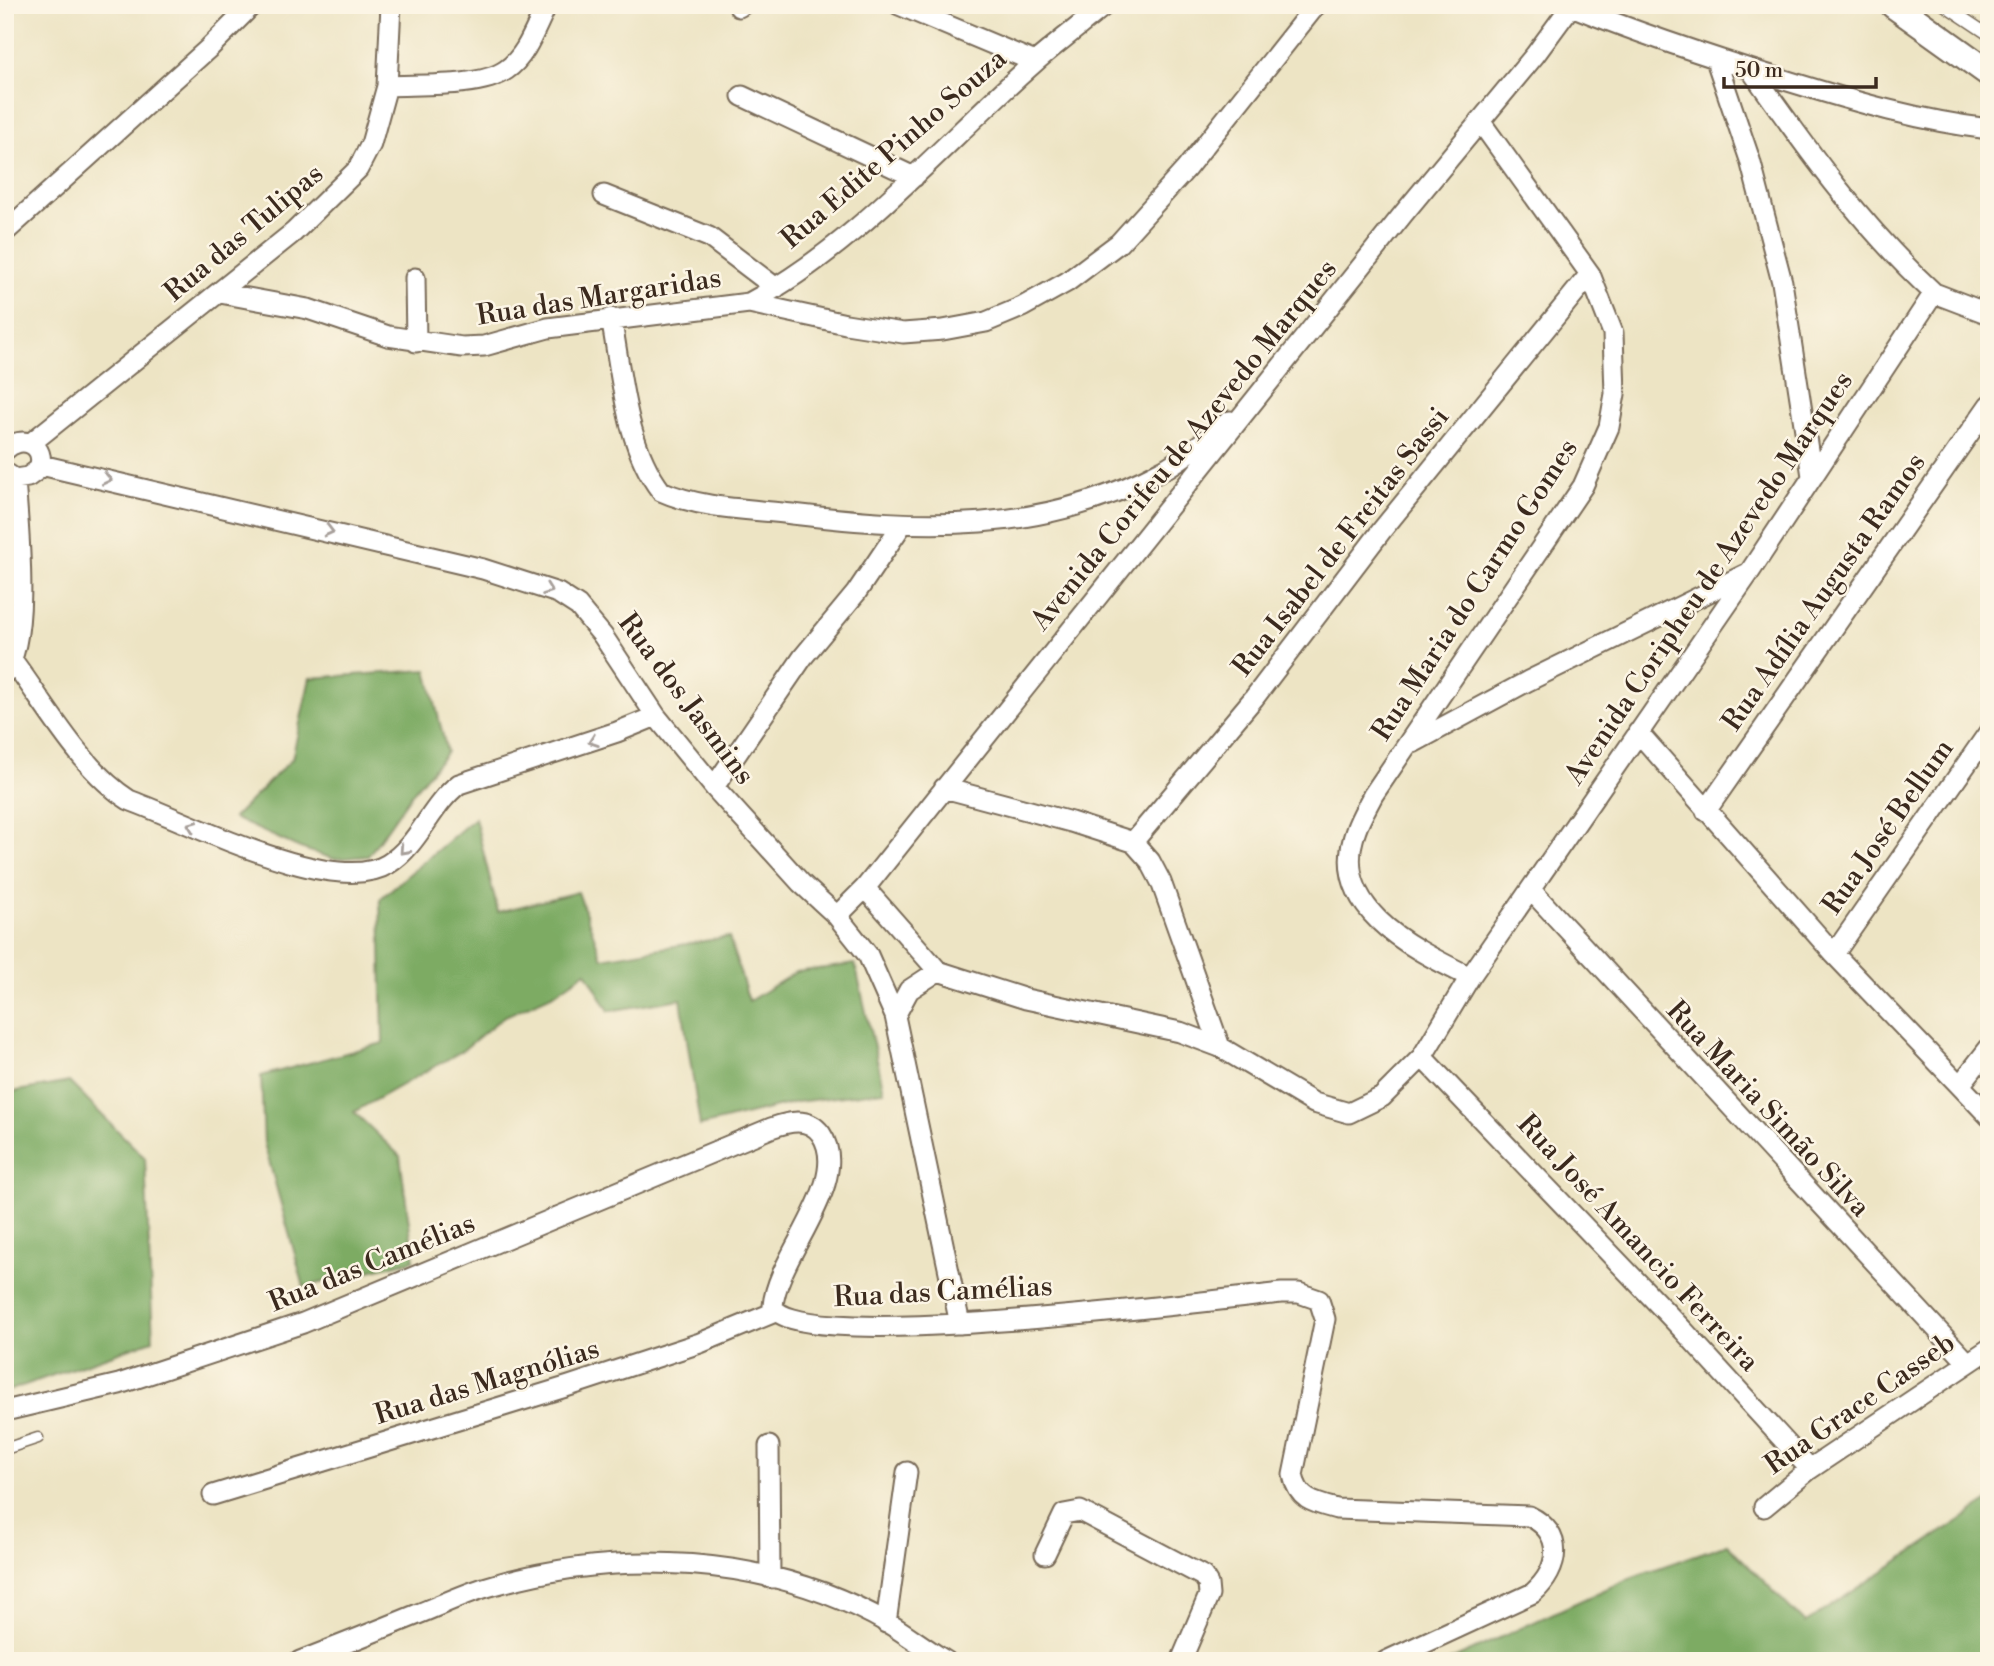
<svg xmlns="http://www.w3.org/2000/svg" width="1994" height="1666" font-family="'Libre Bodoni',serif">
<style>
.forest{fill:#7dab64;stroke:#5c6a41;stroke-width:2}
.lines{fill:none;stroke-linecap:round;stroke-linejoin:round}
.lane-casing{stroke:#796b58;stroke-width:13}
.street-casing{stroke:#796b58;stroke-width:23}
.secondary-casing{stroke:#796b58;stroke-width:30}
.lane{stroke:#fff;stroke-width:10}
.street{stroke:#fff;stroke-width:19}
.secondary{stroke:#fff;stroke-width:26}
.oneway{stroke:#a79f9a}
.labels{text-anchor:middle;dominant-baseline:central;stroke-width:5;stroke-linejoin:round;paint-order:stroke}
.street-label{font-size:28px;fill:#3b2a1e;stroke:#fcf5e5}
</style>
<rect width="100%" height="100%" fill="#fcf5e5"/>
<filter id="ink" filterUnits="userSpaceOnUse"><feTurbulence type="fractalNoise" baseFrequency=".0143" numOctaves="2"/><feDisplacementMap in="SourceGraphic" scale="14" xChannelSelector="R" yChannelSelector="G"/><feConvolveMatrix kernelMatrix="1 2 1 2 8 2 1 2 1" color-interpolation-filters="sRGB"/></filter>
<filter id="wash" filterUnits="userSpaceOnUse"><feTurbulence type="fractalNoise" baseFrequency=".00686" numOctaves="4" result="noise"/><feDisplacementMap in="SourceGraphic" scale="28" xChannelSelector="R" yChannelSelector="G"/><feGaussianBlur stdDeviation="1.57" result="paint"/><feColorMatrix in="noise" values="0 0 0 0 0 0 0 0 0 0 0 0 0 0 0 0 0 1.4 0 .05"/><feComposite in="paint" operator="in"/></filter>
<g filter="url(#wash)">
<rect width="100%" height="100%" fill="#ede4c4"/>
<path class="forest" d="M427,670L447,752L413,792L368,856L334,859L300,848L233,818L292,759L310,678Z
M475,818L498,912L578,892L602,958L729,937L749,1001L796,972L855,964L884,1091L797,1102L700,1126L681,999L609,1011L586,972L554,994L503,1017L462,1051L354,1112L400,1156L414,1260L304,1287L264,1143L261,1076L383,1043L380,899Z
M69,1082L145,1158L153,1340L5,1392V1093Z
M1989,1501V1661H1449L1630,1578L1727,1544L1805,1623Z"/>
</g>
<g filter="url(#ink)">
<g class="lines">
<g class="lane-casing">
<path id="lane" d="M1944,5L1989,35
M5,1449L38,1438"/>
</g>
<g class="street-casing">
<path id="street" d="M899,5L1035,62
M1569,5C1642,35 1716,59 1791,82C1856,102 1921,121 1989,129
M739,7L742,5
M1716,60L1750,160L1782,282L1812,476
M387,86C418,84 481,88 506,70C527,56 536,26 547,5
M742,96L914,177
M604,195L709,237L776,288
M5,232L209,48L252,5
M415,278L416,342
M220,293L308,309L388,336L462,347L484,346L548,328L749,303L846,324L903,333L943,330L986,322L1022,307L1067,282L1119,243L1186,169L1316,5
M1934,293L1989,314
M749,303C859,244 942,144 1035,62C1057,43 1082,24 1105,5
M611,318C622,375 625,444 661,491C701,509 749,509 792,514C921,529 1042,535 1161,471C1185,458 1208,437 1230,421
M31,443L294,232L358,169L371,144L387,86L391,5
M5,450C22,433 47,445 39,469L28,477L15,479L6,473
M41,465L483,569L558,593L578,606L603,636L656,716L714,787L801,883L837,916L868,955L895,1016L960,1324
M13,661C47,707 82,770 129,800C187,821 334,898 388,864C419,845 430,806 459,784L617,732L656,716
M5,673C31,635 18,527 15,479
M1638,732L1834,954L1989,1116
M1413,743L1528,681L1748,573
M714,787L803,657L856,593L901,526
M944,788L1071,822L1133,842L1150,861L1161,882L1220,1047
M1706,811L1989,405
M1133,842L1254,698L1382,530L1590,274
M865,888L938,971
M1531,890L1968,1363
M837,916L865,888L1404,213L1535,55L1571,6
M1834,954L1989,732
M1470,977C1414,949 1327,909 1356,830C1360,818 1367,807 1373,795L1583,486L1609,427L1615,394L1613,333L1590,274L1480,121
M895,1016L909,990L938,971L1026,999L1180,1032L1220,1047L1314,1103L1349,1113L1382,1097L1422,1057L1470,977L1749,573L1934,293C1862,227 1807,149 1751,70
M1422,1057L1684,1331L1810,1469
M1961,1084L1989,1048
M5,1411L119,1384L303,1323L771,1128C788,1122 808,1116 821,1134C853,1181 777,1255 773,1306C790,1356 1220,1299 1282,1293H1299L1319,1300L1325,1319L1293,1475C1298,1500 1314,1503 1337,1509L1529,1516C1565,1533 1560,1569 1533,1593L1386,1661
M769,1446L770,1578
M213,1495L569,1386L700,1343L775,1312
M1764,1507L1810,1469L1989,1349
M1045,1554L1064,1514L1080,1511L1203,1576L1208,1584L1209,1595L1181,1661
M886,1623L907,1472
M300,1661C339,1646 379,1630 418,1614C441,1605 463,1594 487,1587C617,1548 768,1554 888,1623C908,1635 926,1649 946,1661"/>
</g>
<g class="secondary-casing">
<path id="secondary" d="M1894,5L1989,73"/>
</g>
<use href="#lane" class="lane"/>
<use href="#street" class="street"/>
<use href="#secondary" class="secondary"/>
</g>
<defs><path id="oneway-chevron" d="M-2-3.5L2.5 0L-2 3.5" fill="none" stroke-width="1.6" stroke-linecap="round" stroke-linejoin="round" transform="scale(1.75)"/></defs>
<g class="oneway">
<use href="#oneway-chevron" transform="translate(107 479) rotate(12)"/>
<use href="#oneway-chevron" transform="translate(329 531) rotate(14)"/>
<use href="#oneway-chevron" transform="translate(548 590) rotate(20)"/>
<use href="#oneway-chevron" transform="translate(593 741) rotate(161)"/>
<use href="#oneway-chevron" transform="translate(192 826) rotate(-159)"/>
<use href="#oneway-chevron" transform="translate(404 850) rotate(132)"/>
</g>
</g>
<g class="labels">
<g class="street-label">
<text transform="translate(894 149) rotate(-41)">Rua Edite Pinho Souza</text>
<text transform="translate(244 233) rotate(-40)">Rua das Tulipas</text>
<text transform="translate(599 297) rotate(-9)">Rua das Margaridas</text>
<text transform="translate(1184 445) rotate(-51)">Avenida Corifeu de Azevedo Marques</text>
<text transform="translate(1341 542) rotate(-52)">Rua Isabel de Freitas Sassi</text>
<text transform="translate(1709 578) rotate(-56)">Avenida Coripheu de Azevedo Marques</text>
<text transform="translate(1475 590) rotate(-57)">Rua Maria do Carmo Gomes</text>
<text transform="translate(1824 592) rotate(-55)">Rua Adília Augusta Ramos</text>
<text transform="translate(686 699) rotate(53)">Rua dos Jasmins</text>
<text transform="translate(1888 827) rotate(-55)">Rua José Bellum</text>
<text transform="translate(1768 1109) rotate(47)">Rua Maria Simão Silva</text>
<text transform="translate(1638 1243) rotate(47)">Rua José Amancio Ferreira</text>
<text transform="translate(372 1263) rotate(-22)">Rua das Camélias</text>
<text transform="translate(943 1292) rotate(-3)">Rua das Camélias</text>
<text transform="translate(487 1382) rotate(-17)">Rua das Magnólias</text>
<text transform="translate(1860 1404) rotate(-35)">Rua Grace Casseb</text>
</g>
</g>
<rect width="1994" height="1666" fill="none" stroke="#fcf5e5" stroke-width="28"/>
<path d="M1724 77v10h152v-10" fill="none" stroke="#3b2a1e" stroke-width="3.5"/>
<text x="1735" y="77" font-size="21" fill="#3b2a1e" stroke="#fcf5e5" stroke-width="5" paint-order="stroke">50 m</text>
</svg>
